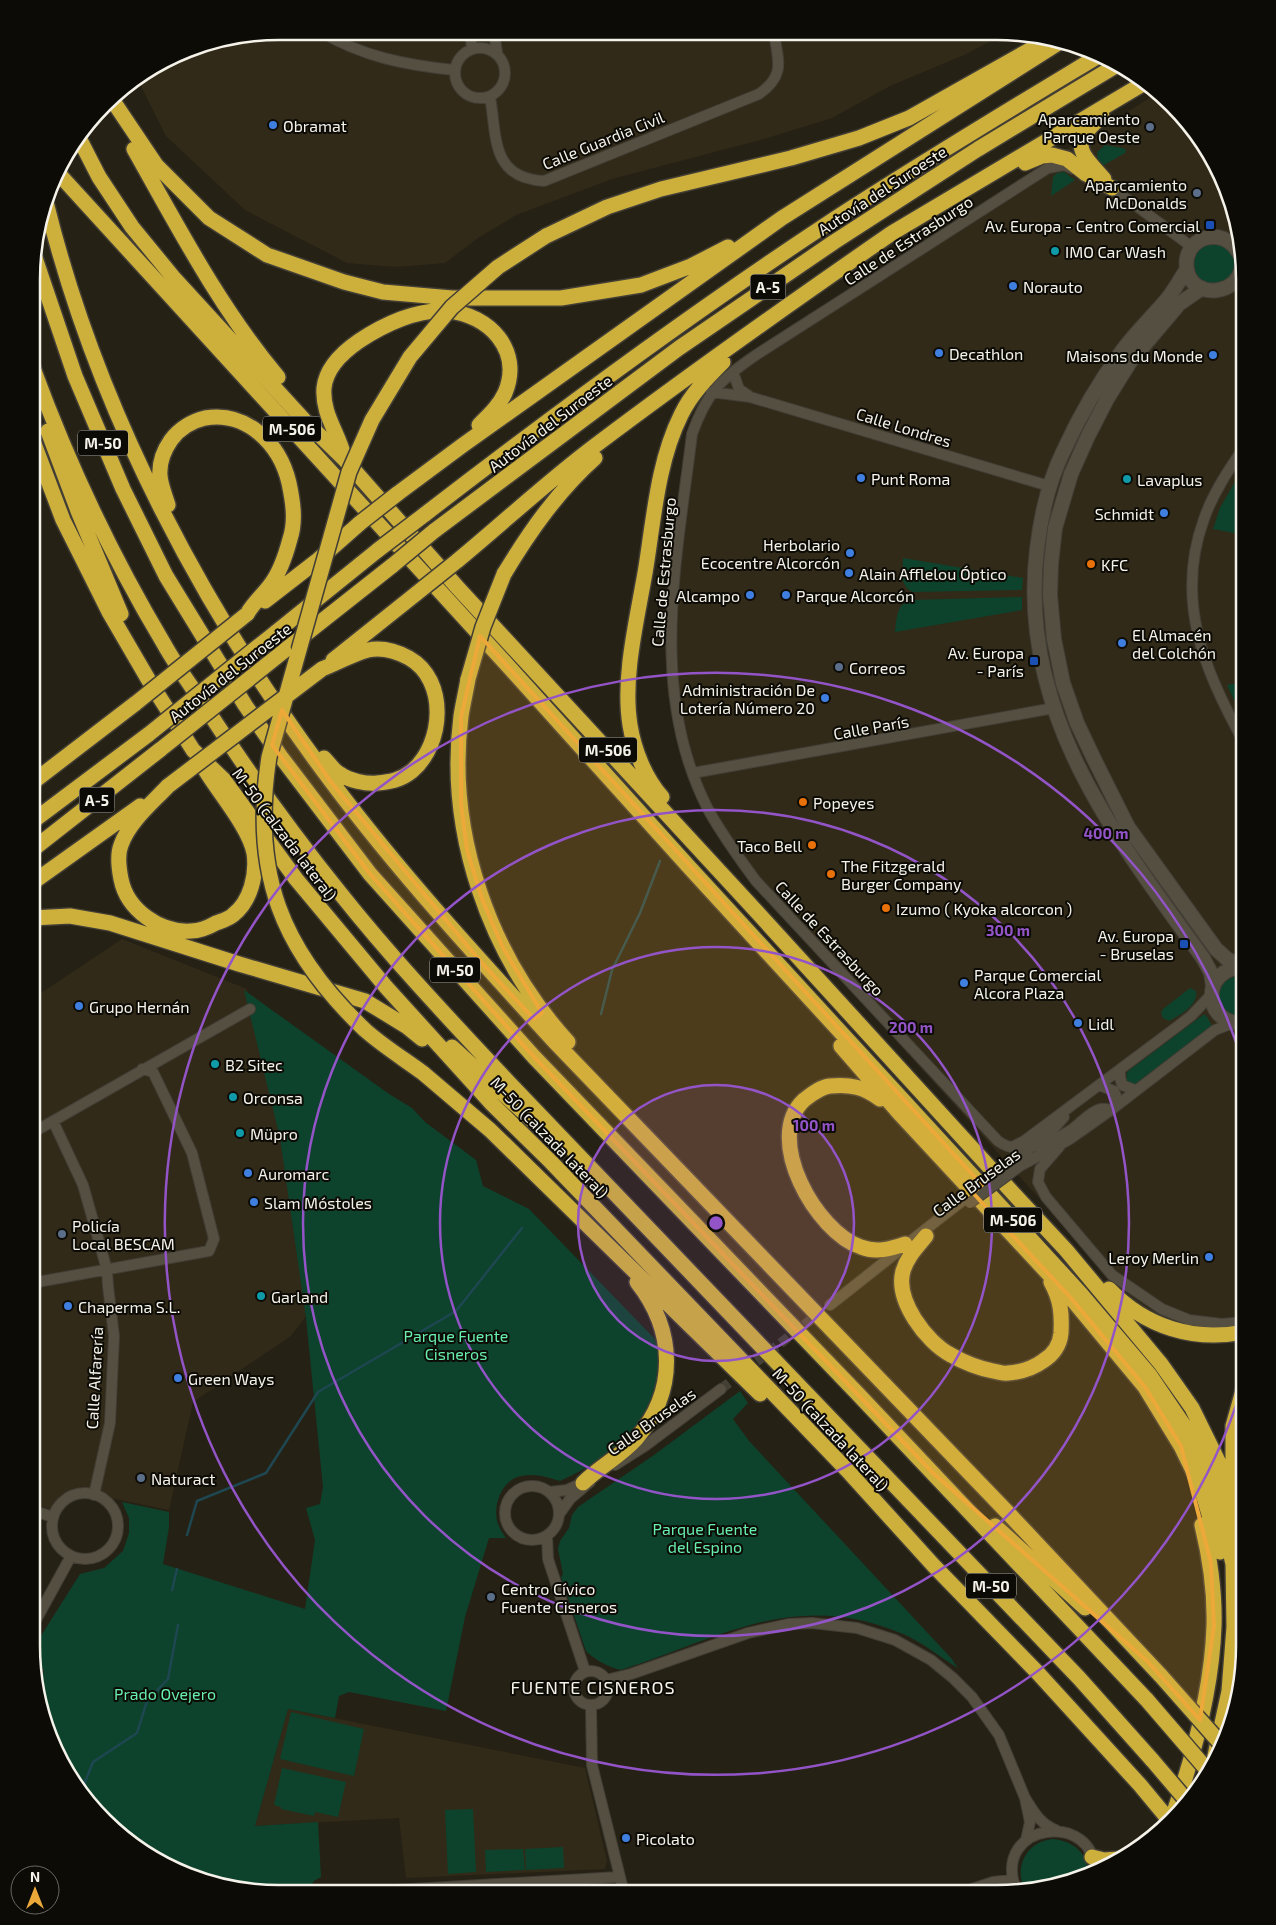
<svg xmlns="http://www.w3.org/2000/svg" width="1276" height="1925" font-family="'Exo 2',sans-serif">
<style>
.built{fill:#312a18}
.green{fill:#0d432c}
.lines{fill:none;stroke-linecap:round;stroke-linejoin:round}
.stream{stroke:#1e4751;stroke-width:2.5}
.minor-tunnel{stroke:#454035;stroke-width:10;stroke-dasharray:10 5;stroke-linecap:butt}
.minor-casing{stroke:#423e35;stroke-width:12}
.tertiary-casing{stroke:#423e35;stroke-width:16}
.motorway-casing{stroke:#423e35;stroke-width:18}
.minor{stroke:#554f42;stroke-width:10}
.tertiary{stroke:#554f42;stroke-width:14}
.motorway{stroke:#cdaf3b;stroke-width:15}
.minor-bridge-casing{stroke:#423e35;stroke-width:12;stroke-linecap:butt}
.motorway-bridge-casing{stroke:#423e35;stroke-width:18;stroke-linecap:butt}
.minor-bridge{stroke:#554f42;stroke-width:10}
.motorway-bridge{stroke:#cdaf3b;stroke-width:15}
.marked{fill:#eca93a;fill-opacity:0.2;stroke:#eca93a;stroke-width:4;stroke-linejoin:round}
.ring{fill:none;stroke:#9354c8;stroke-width:2.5}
.shop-dot{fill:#3f7fe0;stroke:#0d0b06;stroke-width:2}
.service-dot{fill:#5c6f8a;stroke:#0d0b06;stroke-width:2}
.transit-dot{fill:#1a4fb4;stroke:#0d0b06;stroke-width:2}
.culture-dot{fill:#0f9aa8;stroke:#0d0b06;stroke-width:2}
.food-dot{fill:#e8710a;stroke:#0d0b06;stroke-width:2}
.labels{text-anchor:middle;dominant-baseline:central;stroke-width:4;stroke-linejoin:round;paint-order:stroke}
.shield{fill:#0d0b06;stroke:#afada6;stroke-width:1}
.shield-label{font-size:15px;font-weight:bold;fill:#f5f2ea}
.poi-label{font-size:16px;fill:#f5f2ea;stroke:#0d0b06;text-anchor:start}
.street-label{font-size:16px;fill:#f5f2ea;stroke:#0d0b06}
.park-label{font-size:16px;fill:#66efae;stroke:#0d0b06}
.neighbourhood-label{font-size:18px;letter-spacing:1px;fill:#f5f2ea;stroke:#0d0b06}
.rim{fill:none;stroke:#f5f2ea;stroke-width:2.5}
.centre{fill:#9354c8;stroke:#0d0b06;stroke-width:2.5}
.ring-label{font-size:15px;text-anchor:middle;font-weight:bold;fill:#9354c8;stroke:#0d0b06;stroke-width:4;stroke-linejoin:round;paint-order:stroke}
</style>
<rect width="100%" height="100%" fill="#262115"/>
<path class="built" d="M279,31L1007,33L964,55L890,86L832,118L764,139L612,179L516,215L478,238L445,263L396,267L347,263L245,210L166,136L138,80L199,45Z
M1158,93L1194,128L1226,184L1245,279L1244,1326L1231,1329L1190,1328L1153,1314L1128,1296L738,867L699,804L682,761L668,694L664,635L687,431L696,407L710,385L724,369L1044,163Z
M122,939L247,989L269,1083L294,1207L306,1316L291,1336L193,1402L169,1510L76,1491L61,1499L50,1509L31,1504L32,999Z
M288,1709L585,1768L607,1861L605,1869L406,1878L399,1818L255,1826Z"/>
<path class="green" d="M1105,145L1123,148L1126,150L1125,153L1104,165L1098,161L1097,152Z
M1064,172L1075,180L1051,196L1053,177L1057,173Z
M1194 264a20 20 0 1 1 40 0a20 20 0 1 1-40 0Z
M1244,466L1245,535L1213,529L1220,508Z
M903,558L1023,578L1022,590L913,592C899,587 903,570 903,558Z
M1022,597V610L895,632C897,618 896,604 911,600Z
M1245,682V723L1227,685Z
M1238,976L1244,977V1015C1217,1022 1207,982 1238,976Z
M1190,988L1196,991C1199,1005 1180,1015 1169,1021L1163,1018L1161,1013L1163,1009Z
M244,990L389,1094L412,1108L425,1122L476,1160L483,1186L529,1209L654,1338C660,1351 659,1357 658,1371C655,1425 605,1461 560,1481C547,1477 535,1473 521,1476C501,1480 492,1507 498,1524C500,1529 503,1534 506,1538H489L465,1617L446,1711L349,1692L339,1696L335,1718L288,1709L255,1826L318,1822L321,1877L314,1881L309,1888L266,1886V1892H247L185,1875L128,1843L83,1797L50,1741L39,1685L44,1671L35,1664L32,1650L80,1574L104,1568L123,1551L129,1533V1518L122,1502L169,1512V1527L163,1564L305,1609L315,1540L306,1508L320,1504L323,1487L306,1318L280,1138Z
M1203,1015H1206L1212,1026L1135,1084H1129L1126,1081L1127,1072Z
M740,1391L748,1403L733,1419L749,1441L951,1658L958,1668C940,1657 922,1642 903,1634C795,1588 721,1638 621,1670C608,1667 595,1660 586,1651L561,1577L563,1574L558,1549L560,1541L569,1528L572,1515L578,1507L654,1455Z
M291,1712L364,1729L354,1776L280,1759Z
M282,1768L346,1782L338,1817L315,1812L314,1816L281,1809V1807L274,1805Z
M473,1809L476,1872L448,1874L445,1810Z
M1053,1839C1074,1841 1089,1854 1088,1876L1024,1888C1014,1865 1028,1841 1053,1839Z
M563,1847L564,1868L526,1870L525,1849Z
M523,1849L525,1870L486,1872L485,1850Z"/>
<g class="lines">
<path class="stream" d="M601,1014L612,970L640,913L660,861
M187,1535L197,1501L266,1473L318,1392L456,1311L522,1228
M172,1590L177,1569
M86,1800L85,1782L93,1762L137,1733L147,1701L168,1679L178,1625"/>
<path class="minor-tunnel" d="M721,1389L830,1305"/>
<g class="minor-casing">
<path id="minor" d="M320,31C362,57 407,65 454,70
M470,32L472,48
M494,32L497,52
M455 73a25 25 0 1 1 50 0a25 25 0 1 1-50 0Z
M490,96C497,138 491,178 544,181L759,94C786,75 778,61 774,33
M1073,169L1064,165L1048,168L756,355C721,379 707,392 692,434C677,559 647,693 709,811C723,836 739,858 756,881L998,1141C1019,1157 1052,1143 1071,1130C1080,1124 1089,1112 1100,1109C1104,1108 1107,1109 1111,1110
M1112,188L1192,247
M733,372L739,389L749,396
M711,392L750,397L1049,486
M1245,744C1205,673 1174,601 1204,519C1213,493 1229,469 1245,446
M693,773L1054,708
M1120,1071V1077L1122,1085L1135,1090
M1101,1086L1114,1091L1116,1096V1106
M53,1121L83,1185L107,1270L108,1286L114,1336L110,1423L94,1495
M32,1133L250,1009
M1014,1146L1024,1141L1178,1026L1191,1016L1211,995
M1060,1146L1040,1169L1038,1182L1046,1197L1112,1275L1162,1309L1189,1320L1222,1324L1244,1322
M1015,1160L1049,1134L1064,1117
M1020,1166L1070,1139L1111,1110L1215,1030L1233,1023
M32,1283L209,1251L214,1239L192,1153L153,1072L142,1069
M830,1305C875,1270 920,1233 966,1198
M615,1465L645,1446L721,1389
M505 1513a27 27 0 1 1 54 0a27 27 0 1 1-54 0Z
M550,1492L567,1490L582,1483
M52 1526a33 33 0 1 1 66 0a33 33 0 1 1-66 0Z
M31,1510L53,1517
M560,1513L570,1499L590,1482
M547,1536L548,1559L585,1671
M31,1629L71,1556
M574 1688a17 17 0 1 1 34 0a17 17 0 1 1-34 0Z
M606,1680L631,1674L748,1633L789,1624L812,1623L857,1628L895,1640L931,1660L953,1678L972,1697L999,1735L1025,1798
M591,1706L592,1765L624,1893
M1026,1840L1030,1822L1025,1798C1034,1812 1040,1824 1056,1830
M972,1889L993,1882L1012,1880
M1016,1890C990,1820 1099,1811 1094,1873
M361,1892L619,1877"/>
</g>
<g class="tertiary-casing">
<path id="tertiary" d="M1239,253C1223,224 1181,237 1187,270C1193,301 1241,295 1242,264
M1187,269C1181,278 1175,289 1168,298C1153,316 1136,332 1122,351C1099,382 1079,417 1063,452C1048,483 1041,515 1037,549C1017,711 1114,835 1203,958L1211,973L1213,986
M1202,288L1179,304L1130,362L1107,399L1088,436L1071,474L1055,528L1051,564L1050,595L1054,639L1063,683L1077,723L1094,759L1128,827L1216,949L1227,959L1244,967
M1244,967C1199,968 1203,1026 1244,1023"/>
</g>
<g class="motorway-casing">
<path id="motorway" d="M111,98L156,165L209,218L267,255L344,282L383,292L452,298H561L641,285L691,266L728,247
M1102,116C1070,144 1078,150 1104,179
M79,138L99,177L132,227L173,277L305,421L345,460L458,588L757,912L1012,1192L1066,1250L1161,1364L1192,1408L1220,1465L1244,1547
M134,149C178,227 220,308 278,377
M1025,163L1042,156L1052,155L1067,159L1086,174L1112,188
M58,173L509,667L690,868L1081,1294L1149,1374L1185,1427L1206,1469L1222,1517L1233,1564L1234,1627L1229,1691L1214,1760
M47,206C98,412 204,612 331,781C399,872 477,957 554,1041L1010,1515L1161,1676
M546,236L607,207L661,189L791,158L859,138L909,118L1035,47
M33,252L75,376L123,489L166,576L245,705L281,757L370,874L534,1057L856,1392L1147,1700
M33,368C68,463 112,557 164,644C175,664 189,683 202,702C245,768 291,832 340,893C394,961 453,1023 512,1086L1079,1678L1153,1761
M48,431L78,511L121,614
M33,441L63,520L109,612L148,679L193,750L224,780L296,879L386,987L492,1104L551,1162L847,1470L934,1566L1037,1672L1140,1785L1169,1820
M344,456C338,432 322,414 324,388C326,368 343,352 359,341C383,325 418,308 448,311C489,315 523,350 505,393C499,406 489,415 479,425
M397,494L463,445L782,218L1060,42
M168,505C165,495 161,486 160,476C159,463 164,450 171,440C179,429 192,421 205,418C247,411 280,444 289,483C293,502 296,521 290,539C286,554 280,572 271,584C263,595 254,602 247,614
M424,515C555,414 689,315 827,224C917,165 1009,110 1100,55
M434,531L679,348L834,242L978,149L1117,65
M457,561C503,523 548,481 596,445C693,372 792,302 892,233L1146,82
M504,574C530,531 558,491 595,458
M265,601L318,560L360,523
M275,633L378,550
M284,651L393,565
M333,660L417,593
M322,669C337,663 353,654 368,650C383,647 396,651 409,658C448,680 444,744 412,771C401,780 390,782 377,783C366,784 350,781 340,774C334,771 329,763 324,758
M468,679C466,691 463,703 461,716C446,832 489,956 568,1042
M33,782L136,703
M168,786C151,804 129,822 121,845C117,855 119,869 121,879C127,910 160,933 191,931C200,931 209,927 216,923C221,921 229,919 233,915C251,901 257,874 254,853C249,827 218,792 204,768
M662,797C645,778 634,750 630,725C622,676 638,616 646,567C654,517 658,461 681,415C691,394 707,378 723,362
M33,821L149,734
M32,850L161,749
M32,883L140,806
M32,918L70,916L110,923L239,964L365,1001L406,1026L422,1039
M841,1046L901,1115L1071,1298L1145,1387L1181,1446L1201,1487L1220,1552
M452,1047L533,1121
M423,1073L490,1130L760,1394
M880,1099C864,1087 850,1084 830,1086C820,1087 812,1094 804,1100C763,1138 816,1232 861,1247C876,1253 890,1249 905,1244
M926,1236C917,1247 907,1257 903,1271C895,1300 926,1342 951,1355C965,1363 978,1368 993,1371C998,1372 1004,1374 1008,1373C1022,1372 1032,1369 1043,1361C1053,1355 1060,1345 1061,1333C1062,1314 1061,1300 1051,1282
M1109,1289C1145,1327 1194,1342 1244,1332
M583,1483C599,1467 621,1456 636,1439C678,1391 675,1330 637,1282
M1244,1510L1233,1462V1426L1244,1387
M995,1526L1085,1608
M1173,1815C1193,1758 1212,1688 1214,1626C1215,1592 1210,1558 1202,1525
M1092,1857L1104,1860L1119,1859"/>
</g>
<use href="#minor" class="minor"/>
<use href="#tertiary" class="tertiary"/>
<use href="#motorway" class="motorway"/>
<g class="minor-bridge-casing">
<path id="minor-bridge" d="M970,1203L1020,1166"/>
</g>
<g class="motorway-bridge-casing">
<path id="motorway-bridge" d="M360,523L397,494
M378,550L424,515
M393,565L434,531
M417,593L457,561
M468,679L483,627L504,574
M136,703L247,614
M149,734L275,633
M161,749L284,651
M168,786L322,669
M423,1073C404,1059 383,1046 365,1030C281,950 251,873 269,757L349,472L372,420L410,357L452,307L498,267L546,236
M1161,1676L1222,1745
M1147,1700L1209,1772
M1153,1761L1187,1801"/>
</g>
<use href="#minor-bridge" class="minor-bridge"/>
<use href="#motorway-bridge" class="motorway-bridge"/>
</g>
<path class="marked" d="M480,636L982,1185L973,1193L1071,1298L1145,1387L1181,1446L1211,1563L1214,1626L1200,1720L1147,1661L933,1473L534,1057L370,874L272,745L282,710L331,782L481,962L534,1019L542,1013L503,948L482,899L467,850L461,804V717Z"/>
<circle cx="716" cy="1223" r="138" fill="#9354c8" fill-opacity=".12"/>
<g class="ring">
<circle cx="716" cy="1223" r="138"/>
<circle cx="716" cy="1223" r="276"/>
<circle cx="716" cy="1223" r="413"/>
<path d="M1243 1384A551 551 0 1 1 1244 1067"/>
</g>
<g class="shop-dot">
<circle cx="273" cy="125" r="5"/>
<circle cx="1013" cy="286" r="5"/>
<circle cx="939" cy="353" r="5"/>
<circle cx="1213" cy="355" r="5"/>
<circle cx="861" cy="478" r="5"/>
<circle cx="1164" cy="513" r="5"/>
<circle cx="850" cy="553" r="5"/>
<circle cx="849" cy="573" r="5"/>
<circle cx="750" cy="595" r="5"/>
<circle cx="786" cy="595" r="5"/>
<circle cx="1122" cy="643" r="5"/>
<circle cx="825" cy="698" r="5"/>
<circle cx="964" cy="983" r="5"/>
<circle cx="79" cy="1006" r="5"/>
<circle cx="1078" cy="1023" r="5"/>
<circle cx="248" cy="1173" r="5"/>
<circle cx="254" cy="1202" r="5"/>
<circle cx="1209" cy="1257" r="5"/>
<circle cx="68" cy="1306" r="5"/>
<circle cx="178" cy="1378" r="5"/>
<circle cx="626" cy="1838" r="5"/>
</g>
<g class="service-dot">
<circle cx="1150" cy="127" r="5"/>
<circle cx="1197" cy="193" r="5"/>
<circle cx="839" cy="667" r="5"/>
<circle cx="62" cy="1234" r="5"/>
<circle cx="141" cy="1478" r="5"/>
<circle cx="491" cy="1597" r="5"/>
</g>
<g class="transit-dot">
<rect x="1205" y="220" width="10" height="10" rx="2.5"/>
<rect x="1029" y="656" width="10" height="10" rx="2.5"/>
<rect x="1179" y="939" width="10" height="10" rx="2.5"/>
</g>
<g class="culture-dot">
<circle cx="1055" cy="251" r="5"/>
<circle cx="1127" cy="479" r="5"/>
<circle cx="215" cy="1064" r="5"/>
<circle cx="233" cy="1097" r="5"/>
<circle cx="240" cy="1133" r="5"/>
<circle cx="261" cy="1296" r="5"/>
</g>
<g class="food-dot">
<circle cx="1091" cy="564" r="5"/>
<circle cx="803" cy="802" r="5"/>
<circle cx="812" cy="845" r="5"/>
<circle cx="831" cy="874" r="5"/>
<circle cx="886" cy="908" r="5"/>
</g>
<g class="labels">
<g class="shield">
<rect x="750.5" y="274.5" width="35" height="25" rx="4"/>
<rect x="263" y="416.5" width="58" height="25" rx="4"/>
<rect x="78" y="430.5" width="50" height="25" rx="4"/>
<rect x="579" y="737.5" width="58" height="25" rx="4"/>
<rect x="79.5" y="787.5" width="35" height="25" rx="4"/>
<rect x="430" y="957.5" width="50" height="25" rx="4"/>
<rect x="984" y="1207.5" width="58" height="25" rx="4"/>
<rect x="966" y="1573.5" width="50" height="25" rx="4"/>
</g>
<g class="shield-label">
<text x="768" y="287">A-5</text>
<text x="292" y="429">M-506</text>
<text x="103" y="443">M-50</text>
<text x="608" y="750">M-506</text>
<text x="97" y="800">A-5</text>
<text x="455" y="970">M-50</text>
<text x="1013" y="1220">M-506</text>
<text x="991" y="1586">M-50</text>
</g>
<g class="poi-label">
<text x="1140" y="118" text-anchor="end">Aparcamiento<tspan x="1140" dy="18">Parque Oeste</tspan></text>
<text x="283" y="125">Obramat</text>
<text x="1187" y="184" text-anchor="end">Aparcamiento<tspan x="1187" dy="18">McDonalds</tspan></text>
<text x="1200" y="225" text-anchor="end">Av. Europa - Centro Comercial</text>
<text x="1065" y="251">IMO Car Wash</text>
<text x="1023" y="286">Norauto</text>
<text x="949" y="353">Decathlon</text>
<text x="1203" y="355" text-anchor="end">Maisons du Monde</text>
<text x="871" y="478">Punt Roma</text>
<text x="1137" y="479">Lavaplus</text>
<text x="1154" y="513" text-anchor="end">Schmidt</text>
<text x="840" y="544" text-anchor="end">Herbolario<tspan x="840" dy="18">Ecocentre Alcorcón</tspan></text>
<text x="1101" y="564">KFC</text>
<text x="859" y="573">Alain Afflelou Óptico</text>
<text x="740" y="595" text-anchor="end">Alcampo</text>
<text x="796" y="595">Parque Alcorcón</text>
<text x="1132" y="634">El Almacén<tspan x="1132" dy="18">del Colchón</tspan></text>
<text x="1024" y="652" text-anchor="end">Av. Europa<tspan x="1024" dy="18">- París</tspan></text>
<text x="849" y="667">Correos</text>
<text x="815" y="689" text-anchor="end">Administración De<tspan x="815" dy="18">Lotería Número 20</tspan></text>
<text x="813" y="802">Popeyes</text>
<text x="802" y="845" text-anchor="end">Taco Bell</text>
<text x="841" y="865">The Fitzgerald<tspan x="841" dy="18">Burger Company</tspan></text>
<text x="896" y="908">Izumo ( Kyoka alcorcon )</text>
<text x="1174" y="935" text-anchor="end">Av. Europa<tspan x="1174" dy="18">- Bruselas</tspan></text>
<text x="974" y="974">Parque Comercial<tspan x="974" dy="18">Alcora Plaza</tspan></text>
<text x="89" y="1006">Grupo Hernán</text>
<text x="1088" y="1023">Lidl</text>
<text x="225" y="1064">B2 Sitec</text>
<text x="243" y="1097">Orconsa</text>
<text x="250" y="1133">Müpro</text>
<text x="258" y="1173">Auromarc</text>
<text x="264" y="1202">Slam Móstoles</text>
<text x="72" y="1225">Policía<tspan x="72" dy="18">Local BESCAM</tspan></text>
<text x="1199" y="1257" text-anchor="end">Leroy Merlin</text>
<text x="271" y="1296">Garland</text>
<text x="78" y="1306">Chaperma S.L.</text>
<text x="188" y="1378">Green Ways</text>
<text x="151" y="1478">Naturact</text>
<text x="501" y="1588">Centro Cívico<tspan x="501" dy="18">Fuente Cisneros</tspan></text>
<text x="636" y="1838">Picolato</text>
</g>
<g class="street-label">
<text transform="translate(603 140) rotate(-22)">Calle Guardia Civil</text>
<text transform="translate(882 190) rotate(-33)">Autovía del Suroeste</text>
<text transform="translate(908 240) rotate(-33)">Calle de Estrasburgo</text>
<text transform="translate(550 423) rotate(-37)">Autovía del Suroeste</text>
<text transform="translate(904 427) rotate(17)">Calle Londres</text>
<text transform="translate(663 572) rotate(-85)">Calle de Estrasburgo</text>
<text transform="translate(230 672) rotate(-38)">Autovía del Suroeste</text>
<text transform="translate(871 727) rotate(-10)">Calle París</text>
<text transform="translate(285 834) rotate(53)">M-50 (calzada lateral)</text>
<text transform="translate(830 938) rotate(47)">Calle de Estrasburgo</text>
<text transform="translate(550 1137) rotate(46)">M-50 (calzada lateral)</text>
<text transform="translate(976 1182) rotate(-36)">Calle Bruselas</text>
<text transform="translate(94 1378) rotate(-87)">Calle Alfarería</text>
<text transform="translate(651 1421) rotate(-35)">Calle Bruselas</text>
<text transform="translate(831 1429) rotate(47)">M-50 (calzada lateral)</text>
</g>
<g class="park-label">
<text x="456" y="1335">Parque Fuente<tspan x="456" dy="18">Cisneros</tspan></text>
<text x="705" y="1528">Parque Fuente<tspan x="705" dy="18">del Espino</tspan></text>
<text x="165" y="1693">Prado Ovejero</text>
</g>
<g class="neighbourhood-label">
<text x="593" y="1687">FUENTE CISNEROS</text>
</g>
</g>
<path d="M0 0H1276V1925H0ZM279 40H997A239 239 0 0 1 1236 279V1646A239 239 0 0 1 997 1885H279A239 239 0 0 1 40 1646V279A239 239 0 0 1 279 40Z" fill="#0d0b06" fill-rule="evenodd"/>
<path class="rim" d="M279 40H997A239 239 0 0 1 1236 279V1646A239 239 0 0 1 997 1885H279A239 239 0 0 1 40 1646V279A239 239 0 0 1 279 40Z"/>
<circle cx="716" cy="1223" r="8" class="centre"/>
<g class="ring-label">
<text x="1106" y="839">400 m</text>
<text x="1008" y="936">300 m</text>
<text x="911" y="1033">200 m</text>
<text x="814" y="1131">100 m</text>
</g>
<g transform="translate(35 1890)"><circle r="24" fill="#0d0b06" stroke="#6a6761"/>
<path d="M0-4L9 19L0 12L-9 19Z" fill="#eca93a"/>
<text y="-8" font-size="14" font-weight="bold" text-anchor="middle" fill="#f5f2ea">N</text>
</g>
</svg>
